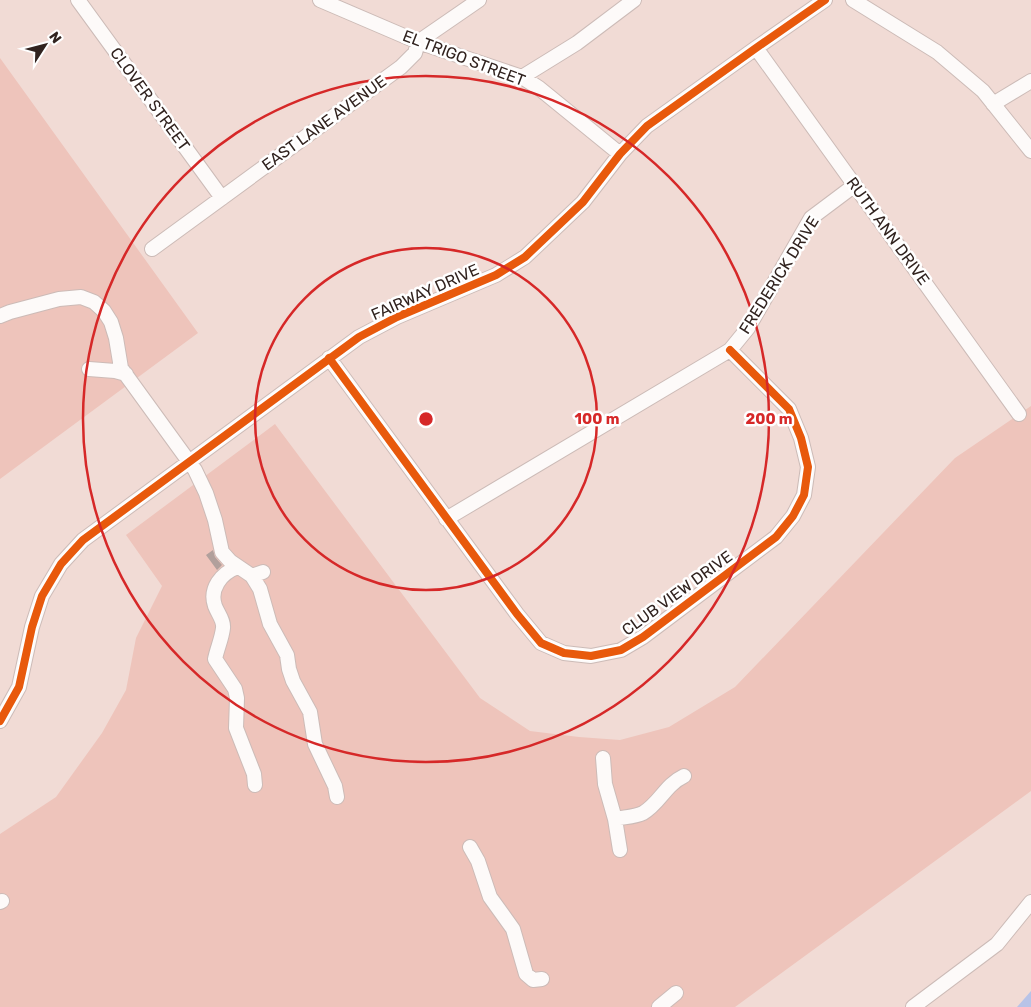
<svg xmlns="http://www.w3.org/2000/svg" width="1031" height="1007" font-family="Rubik,sans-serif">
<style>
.green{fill:#eec4bb}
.water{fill:#b8c3e7}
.building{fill:#b1a09c}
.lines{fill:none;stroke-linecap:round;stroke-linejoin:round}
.minor-casing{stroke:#ccbbb7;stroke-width:16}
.minor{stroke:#fdfaf9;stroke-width:14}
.cycleway-casing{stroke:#fff;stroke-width:11}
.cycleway{stroke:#e8590c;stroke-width:8}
.ring{fill:none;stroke:#d62828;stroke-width:2.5}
.labels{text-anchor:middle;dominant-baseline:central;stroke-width:5;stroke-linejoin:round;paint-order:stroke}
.street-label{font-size:16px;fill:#31231f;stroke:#fff}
.centre{fill:#d62828;stroke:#fff;stroke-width:2.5}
.ring-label{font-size:15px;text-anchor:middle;font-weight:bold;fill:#d62828;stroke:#fff;stroke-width:5;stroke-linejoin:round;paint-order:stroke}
</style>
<rect width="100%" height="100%" fill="#f1dbd5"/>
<path class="green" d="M0,58L198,333L0,479Z
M1031,406V791L735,1007H0V834L56,797L102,733L126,690L136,638L162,586L126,535L275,424L480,698L530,731L579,737L620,740L669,727L735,687L955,458Z"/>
<path class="water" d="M1031,991V1007H1017Z"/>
<path class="building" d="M213,550L215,557L222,565L217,570L206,555Z"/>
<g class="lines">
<g class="minor-casing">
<path id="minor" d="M78,0L222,198
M320,0L418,42L522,77L539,88L620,154
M853,0L937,52L983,91L1031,151
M756,48L1019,414
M522,77L577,43L634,0
M993,104L1031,81
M152,249L401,67L415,53L418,42L479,0
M0,316L10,312L59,299L81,297L94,302L104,311L111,322L116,338L121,368L195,470L206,493L215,520L222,552L230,561L252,576L263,572
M329,358L517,614L541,643L564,653L591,656L621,650L643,637L776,537L793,516L804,495L808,467L801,438L789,409L730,350
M89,369L115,371L126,374
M446,519L730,350L748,328L811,218L855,185
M238,567C221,573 209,589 215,606C218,614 224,620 223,628C222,638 217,649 215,659L235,689L237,698L236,728L254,774L255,785
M252,576L260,589L270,624L287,655L289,669L293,681L310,712L315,744L335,786L337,797
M0,721L19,687L32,627L42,596L61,564L83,540L359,337L397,317L496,275L525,257L583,202L620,154L647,126L756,48L825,0
M603,758L605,784L615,819L620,850
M615,819C624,817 635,817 643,813C660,803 665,785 684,776
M470,847L478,861L490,897L513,929L526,974L533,980L542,979
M0,902L2,901
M659,1007L676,993
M913,1007L997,944L1031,902"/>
</g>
<use href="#minor" class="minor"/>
<g class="cycleway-casing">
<path id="cycleway" d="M329,358L517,614L541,643L564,653L591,656L621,650L643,637L776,537L793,516L804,495L808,467L801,438L789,409L730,350
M0,721L19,687L32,627L42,596L61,564L83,540L359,337L397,317L496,275L525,257L583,202L620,154L647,126L756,48L825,0"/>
</g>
<use href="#cycleway" class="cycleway"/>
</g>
<g class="ring">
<circle cx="426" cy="419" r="171"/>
<circle cx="426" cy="419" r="343"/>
</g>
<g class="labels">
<g class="street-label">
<text transform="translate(464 58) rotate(21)">EL TRIGO STREET</text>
<text transform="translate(150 99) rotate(54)">CLOVER STREET</text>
<text transform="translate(324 123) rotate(-36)">EAST LANE AVENUE</text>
<text transform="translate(888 231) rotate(54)">RUTH ANN DRIVE</text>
<text transform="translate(779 275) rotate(-58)">FREDERICK DRIVE</text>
<text transform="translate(425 292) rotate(-24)">FAIRWAY DRIVE</text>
<text transform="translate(677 593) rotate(-36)">CLUB VIEW DRIVE</text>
</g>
</g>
<circle cx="426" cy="419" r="8" class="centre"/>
<g class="ring-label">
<text x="597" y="424">100 m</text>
<text x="769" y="424">200 m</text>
</g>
<g transform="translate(45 45) rotate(54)" stroke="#ffffff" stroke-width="4" paint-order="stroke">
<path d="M0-4L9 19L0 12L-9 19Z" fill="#31231f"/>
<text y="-8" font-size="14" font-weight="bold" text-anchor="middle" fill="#31231f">N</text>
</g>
</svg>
